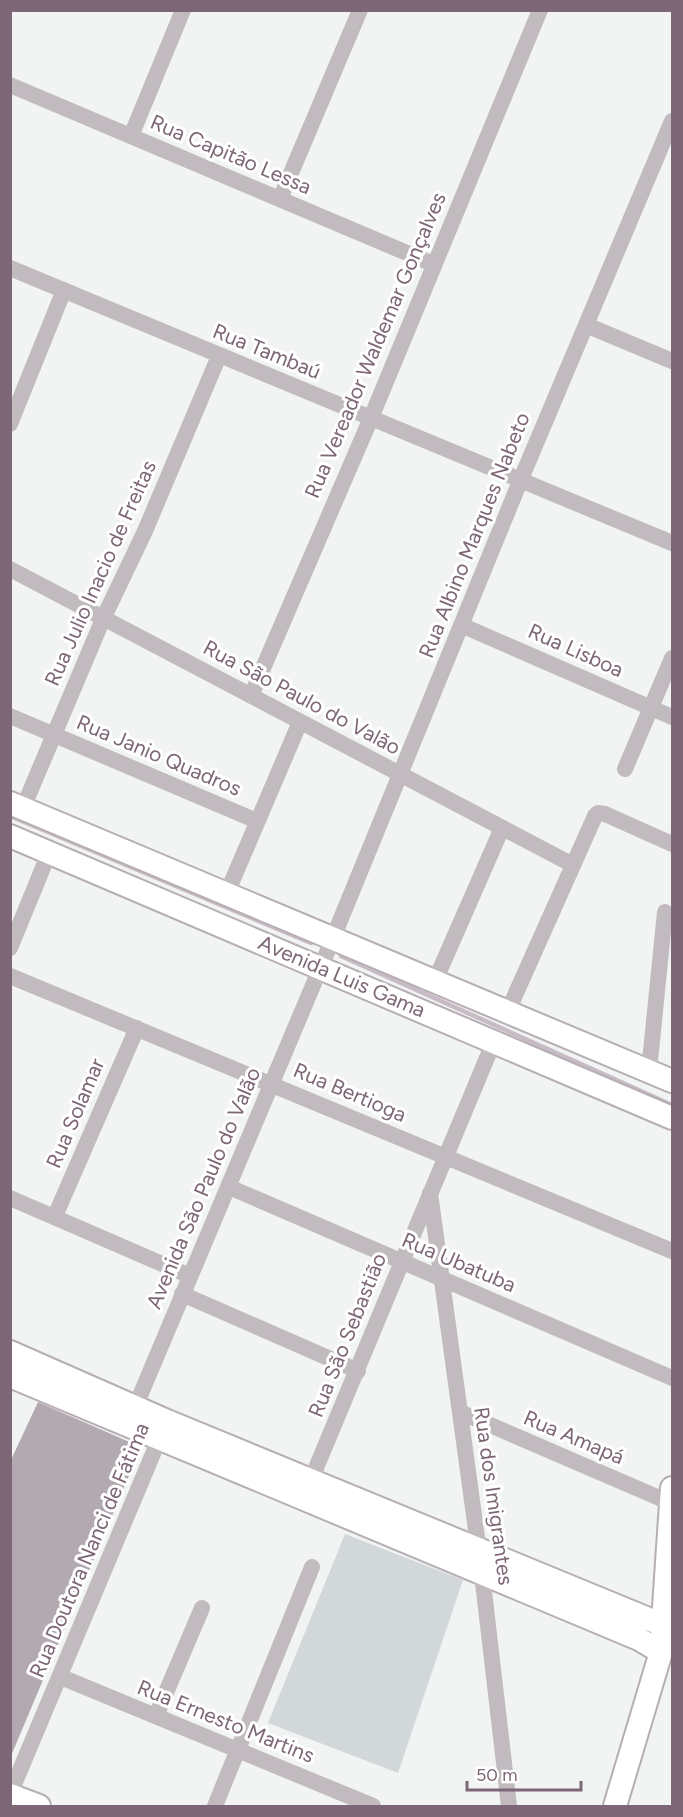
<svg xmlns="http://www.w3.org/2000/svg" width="683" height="1817" font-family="Figtree,sans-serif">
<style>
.green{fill:#d2d7da}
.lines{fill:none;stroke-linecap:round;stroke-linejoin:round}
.stream{stroke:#c7bbc6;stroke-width:4.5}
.building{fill:#b3a9b1}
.secondary-casing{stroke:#b6aeb3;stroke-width:26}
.street{stroke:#c1bbbf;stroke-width:16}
.secondary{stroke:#fff;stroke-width:22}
.labels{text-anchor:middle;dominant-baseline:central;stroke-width:6;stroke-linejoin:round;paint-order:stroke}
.street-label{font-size:21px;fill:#7d6776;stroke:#fff}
</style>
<rect width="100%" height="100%" fill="#f1f4f3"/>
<path class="green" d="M345,1534L463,1580L398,1773L268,1723Z"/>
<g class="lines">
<path class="stream" d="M10,816L311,943
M341,956L672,1105"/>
</g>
<path class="building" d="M38,1402L141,1447L11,1756L10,1462Z"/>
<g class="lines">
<g class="secondary-casing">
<path id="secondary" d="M10,803L672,1081
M10,836L672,1118
M10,1352L167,1421L663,1625
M10,1376L639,1639L661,1652
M10,1795L39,1806
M615,1806L661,1652L672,1488"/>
</g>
<path class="street" d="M10,85L433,264
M131,136L183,10
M280,199L360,10
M10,268L672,543
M586,325L672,361
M10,424L64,290
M10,569L573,865
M461,625L672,717
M251,696L371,418L540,10
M10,716L257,821
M625,769L672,658
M23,808L103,619L145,531L219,356
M227,893L300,722
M10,948L49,853
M10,976L672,1251
M435,981L502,828
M508,1011L595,816L598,813L605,814L672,844
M649,1071L665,912
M229,1187L672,1378
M430,1193L482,1574L509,1806
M10,1198L190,1276
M55,1216L137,1028
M182,1294L358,1371
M460,1412L671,1503
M131,1417L333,938L521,479L672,121
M311,1480L494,1041
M61,1677L373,1806
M156,1716L202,1608
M10,1794L163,1430
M215,1806L312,1567"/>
<use href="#secondary" class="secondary"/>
</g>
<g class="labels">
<g class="street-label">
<text transform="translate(231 154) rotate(23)">Rua Capitão Lessa</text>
<text transform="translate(375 345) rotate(-67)">Rua Vereador Waldemar Gonçalves</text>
<text transform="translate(267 351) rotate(22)">Rua Tambaú</text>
<text transform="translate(474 535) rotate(-68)">Rua Albino Marques Nabeto</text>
<text transform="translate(100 573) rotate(-66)">Rua Julio Inacio de Freitas</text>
<text transform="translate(576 650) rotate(24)">Rua Lisboa</text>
<text transform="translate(302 697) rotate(28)">Rua São Paulo do Valão</text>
<text transform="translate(159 755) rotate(23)">Rua Janio Quadros</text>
<text transform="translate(342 976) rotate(23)">Avenida Luis Gama</text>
<text transform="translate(350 1092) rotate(23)">Rua Bertioga</text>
<text transform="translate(75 1113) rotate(-67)">Rua Solamar</text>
<text transform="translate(203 1188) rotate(-67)">Avenida São Paulo do Valão</text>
<text transform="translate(459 1262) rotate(23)">Rua Ubatuba</text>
<text transform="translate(347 1335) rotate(-68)">Rua São Sebastião</text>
<text transform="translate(574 1437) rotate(23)">Rua Amapá</text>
<text transform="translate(494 1496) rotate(82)">Rua dos Imigrantes</text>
<text transform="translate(89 1550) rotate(-67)">Rua Doutora Nanci de Fátima</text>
<text transform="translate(226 1721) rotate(22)">Rua Ernesto Martins</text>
</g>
</g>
<rect width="683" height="1817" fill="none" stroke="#7d6776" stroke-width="24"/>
<path d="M467 1781v9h114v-9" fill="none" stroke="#7d6776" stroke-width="3"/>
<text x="476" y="1781" font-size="18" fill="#7d6776" stroke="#ffffff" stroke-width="4.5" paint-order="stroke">50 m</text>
</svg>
